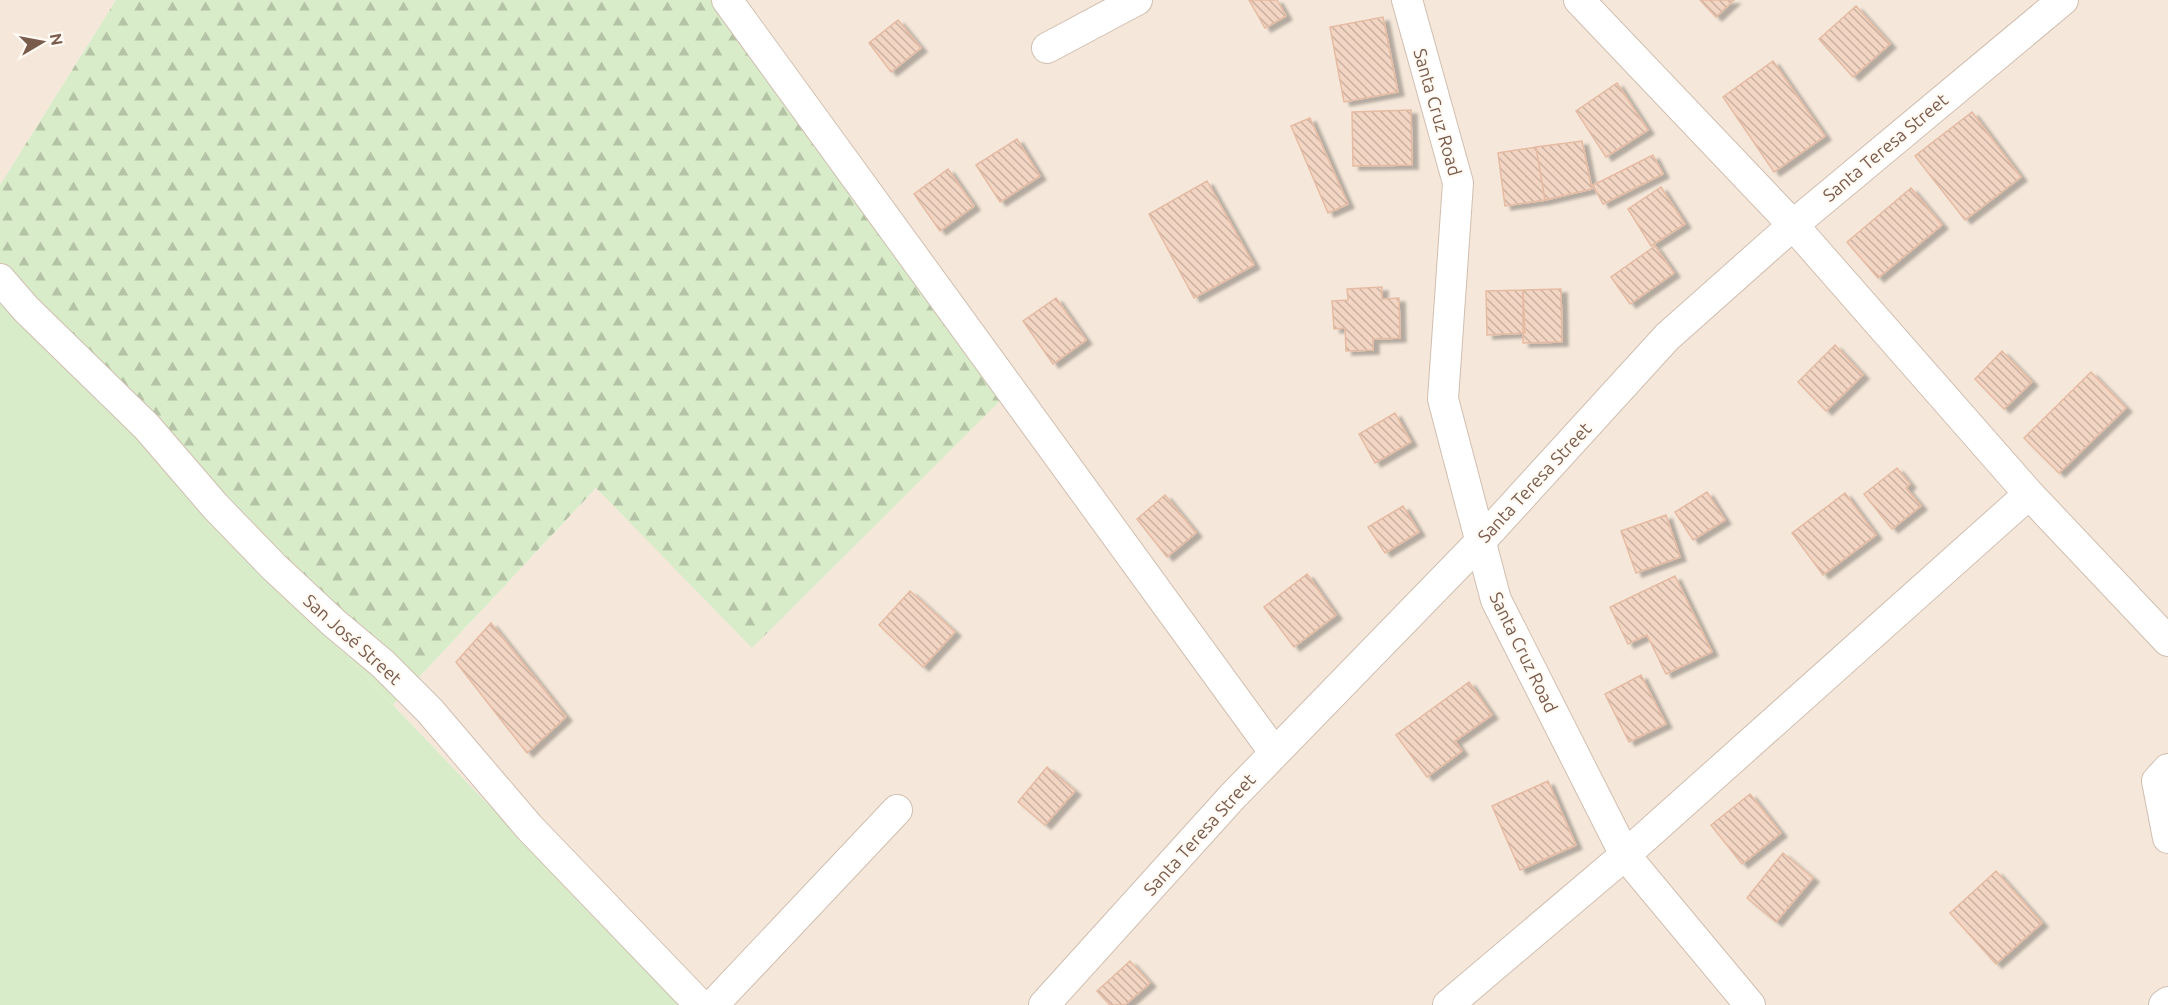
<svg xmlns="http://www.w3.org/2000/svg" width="2168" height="1005" font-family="Ubuntu,sans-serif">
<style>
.residential{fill:#f5e8da}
.green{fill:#d8ecc9}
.forest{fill:url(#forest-firs)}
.building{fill:url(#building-back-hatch);stroke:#e6bba3;stroke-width:1.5;filter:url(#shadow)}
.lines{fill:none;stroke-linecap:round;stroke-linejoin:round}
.minor-casing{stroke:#d1beb0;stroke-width:32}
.minor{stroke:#fff;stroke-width:30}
.labels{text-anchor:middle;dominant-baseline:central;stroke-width:4.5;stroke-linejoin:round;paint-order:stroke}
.street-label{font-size:18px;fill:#7a5c4d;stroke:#fffaf3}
</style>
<defs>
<pattern id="forest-firs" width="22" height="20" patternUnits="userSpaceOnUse" patternTransform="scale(1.5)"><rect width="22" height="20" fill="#d8ecc9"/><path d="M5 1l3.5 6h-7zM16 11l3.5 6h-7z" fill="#b4c2a5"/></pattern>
<pattern id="building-back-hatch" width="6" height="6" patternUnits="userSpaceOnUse" patternTransform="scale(1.5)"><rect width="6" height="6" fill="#f3d5c3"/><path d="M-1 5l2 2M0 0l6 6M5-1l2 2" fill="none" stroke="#cab0a1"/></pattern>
<filter id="shadow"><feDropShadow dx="6" dy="4" stdDeviation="1.5" flood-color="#0004"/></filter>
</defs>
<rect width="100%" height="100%" fill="#fdf6ec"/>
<path class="residential" d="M0,0H116L0,185Z
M714,0H2168V1005H680L393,705L596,488L753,647Z"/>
<path class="green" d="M0,288L393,705L680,1005H0Z"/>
<path class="forest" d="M116,0H714L1000,401L752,648L596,488L393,705L0,288V185Z"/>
<path class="building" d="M1249,0H1277L1286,16L1265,28Z
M1700,0H1734L1716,17Z
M1856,6L1890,44L1853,77L1819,39Z
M1383,17L1398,92L1344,102L1330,27Z
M898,20L921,48L891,72L869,43Z
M1773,61L1825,136L1774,172L1723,97Z
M1617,83L1648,130L1606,157L1576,111Z
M1411,110L1412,165L1353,166L1352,112Z
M1972,112L2021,177L1965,220L1915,156Z
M1310,118L1348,204L1328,213L1291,126Z
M1017,139L1040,176L1000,202L976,165Z
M1582,141L1592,189L1545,200L1536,147Z
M1536,147L1545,200L1505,206L1498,153Z
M1653,155L1663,174L1603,204L1593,185Z
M948,169L974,206L940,231L914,194Z
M1207,181L1254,265L1194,298L1149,214Z
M1661,187L1685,224L1651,246L1628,209Z
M1911,188L1942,225L1878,278L1847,242Z
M1655,246L1674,273L1630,304L1611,277Z
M1382,287V299L1399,298L1400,338L1373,339V350L1346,351L1345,328L1334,329L1332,301L1348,300L1347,289Z
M1561,289L1562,342L1523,343V290Z
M1523,290L1525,333L1487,335L1486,291Z
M1056,298L1086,340L1053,364L1023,321Z
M1835,345L1863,375L1826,411L1798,382Z
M2002,351L2032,382L2004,409L1975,379Z
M2091,372L2126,408L2059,473L2024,438Z
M1395,413L1411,442L1375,463L1359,434Z
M1897,468L1910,484L1906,488L1921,506L1892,529L1864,494Z
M1707,492L1725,520L1693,540L1675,512Z
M1845,493L1876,535L1823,575L1792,533Z
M1165,495L1196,533L1167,557L1137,519Z
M1403,506L1419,532L1385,553L1368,527Z
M1666,515L1680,557L1636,573L1621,531Z
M1307,574L1336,615L1294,647L1264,607Z
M1675,576L1712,652L1666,674L1647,635L1628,644L1610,607Z
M910,591L955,632L923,667L879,625Z
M491,623L566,717L527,753L456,662Z
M1641,675L1666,724L1629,742L1605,694Z
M1469,682L1492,715L1455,741L1462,751L1427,777L1396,735Z
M1047,767L1075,791L1045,825L1018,802Z
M1548,781L1576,845L1520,870L1492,806Z
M1750,794L1781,833L1742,864L1711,825Z
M1783,853L1813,878L1776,922L1747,898Z
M1996,871L2042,923L1996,964L1950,913Z
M1130,961L1150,983L1125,1005H1110L1097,991Z"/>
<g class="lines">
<g class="minor-casing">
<path id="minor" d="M727,0L1274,752
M1407,0L1458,183L1443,399L1496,600L1625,855L1750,1005
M1579,0L1793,225L2029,494L2168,641
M1047,48L1137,0
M0,279L26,309L147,427L215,506L274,567L334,623L383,664L430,711L529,827L700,1005
M2168,769L2157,781L2168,838
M713,1005L897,810
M1044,1005L1232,797L1480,542L1667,337L1793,225L2063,0
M1448,1005L1625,855L2029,494
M2164,1005L2168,1002"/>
</g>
<use href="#minor" class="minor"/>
</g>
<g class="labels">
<g class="street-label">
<text transform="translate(1438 112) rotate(74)">Santa Cruz Road</text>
<text transform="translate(1885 147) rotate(-40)">Santa Teresa Street</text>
<text transform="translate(1534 482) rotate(-47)">Santa Teresa Street</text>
<text transform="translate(353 639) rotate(42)">San José Street</text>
<text transform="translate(1524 652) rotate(64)">Santa Cruz Road</text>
<text transform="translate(1199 834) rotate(-48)">Santa Teresa Street</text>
</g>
</g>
<g transform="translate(42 42) rotate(80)" stroke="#fffaf3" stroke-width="4.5" paint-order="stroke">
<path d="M0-4.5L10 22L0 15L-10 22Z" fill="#7a5c4d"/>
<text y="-9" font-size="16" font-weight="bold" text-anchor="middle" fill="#7a5c4d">N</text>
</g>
</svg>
